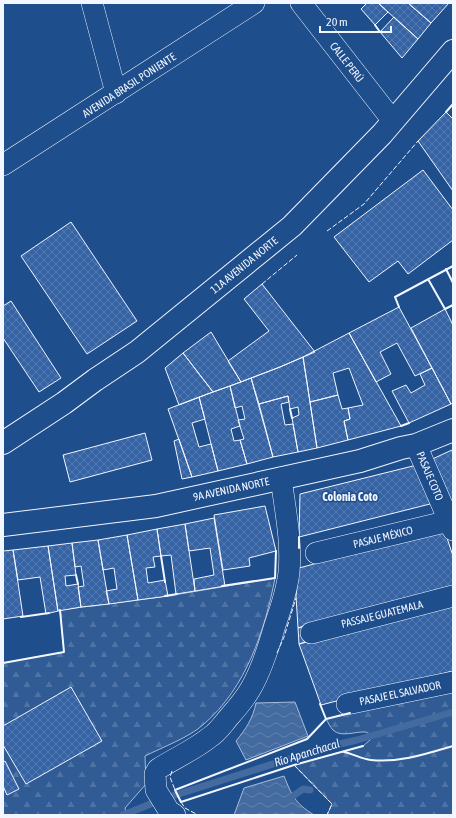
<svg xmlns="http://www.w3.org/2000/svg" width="456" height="818" font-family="'Asap Condensed',sans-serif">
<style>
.forest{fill:url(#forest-firs);stroke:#a8bbd7}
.water{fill:url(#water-waves);stroke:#a8bbd7}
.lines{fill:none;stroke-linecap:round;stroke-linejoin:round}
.stream{stroke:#446ba0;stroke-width:7}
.building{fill:url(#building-cross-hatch);stroke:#f2f6ff}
.street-casing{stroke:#f2f6ff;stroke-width:22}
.primary-casing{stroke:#f2f6ff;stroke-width:24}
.street{stroke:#1f4e8c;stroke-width:21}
.primary{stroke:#1f4e8c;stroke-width:22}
.fence{stroke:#f2f6ff;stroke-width:1;stroke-dasharray:5 2;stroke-linecap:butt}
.wall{stroke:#f2f6ff;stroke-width:2}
.labels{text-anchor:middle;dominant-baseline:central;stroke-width:3;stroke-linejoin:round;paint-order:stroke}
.street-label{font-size:11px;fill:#f2f6ff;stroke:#1f4e8c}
.neighbourhood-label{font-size:12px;font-weight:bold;fill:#f2f6ff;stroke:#1f4e8c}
.water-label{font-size:12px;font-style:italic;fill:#f2f6ff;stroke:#1f4e8c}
</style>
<defs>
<pattern id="forest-firs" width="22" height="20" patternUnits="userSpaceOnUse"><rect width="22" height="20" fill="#305b95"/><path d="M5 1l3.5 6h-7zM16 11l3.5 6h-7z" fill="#4e73a5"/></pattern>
<pattern id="water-waves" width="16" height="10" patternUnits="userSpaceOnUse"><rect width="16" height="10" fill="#446ba0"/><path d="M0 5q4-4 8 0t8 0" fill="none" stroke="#5f81ae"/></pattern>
<pattern id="building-cross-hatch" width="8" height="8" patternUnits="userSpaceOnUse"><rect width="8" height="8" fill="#3563a3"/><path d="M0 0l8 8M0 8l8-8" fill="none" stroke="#537ab1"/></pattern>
</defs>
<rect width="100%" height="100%" fill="#1f4e8c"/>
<path class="forest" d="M275,578C265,630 246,688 204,724C190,737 163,747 145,756L146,784L125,808L127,815H3V663L64,652L60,610L168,596Z
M453,690V815H327L332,804L294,765L363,746L370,740L369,734L366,732C356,731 341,738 333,730C330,727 328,722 326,719Z"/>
<path class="water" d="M295,702L308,736L246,760L236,741C246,729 253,718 256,703Z
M284,776C292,796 295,803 314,815H234L244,788Z"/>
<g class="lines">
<path class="stream" d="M293,796L303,789L310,790
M123,815L163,799L323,748L357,740L453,712"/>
</g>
<path class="building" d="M367,3H378L388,12L375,25L361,9Z
M378,3H408L431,23L418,39Z
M408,3H449L431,23Z
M394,17L418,39L402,58L380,32Z
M446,112L453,119V191L418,141Z
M423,170L453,210V240L408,274L398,261L369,282L334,237Z
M71,222L137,321L87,354L21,256Z
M262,284L315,352L280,367L241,382L228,361L269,331L244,299Z
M11,301L61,378L39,392L3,338V306Z
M399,307L432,368L415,376L397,343L380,352L391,374L376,382L349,333Z
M445,309L453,325V403L451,404L411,328Z
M211,332L241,382L213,392L183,353Z
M349,333L401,426L348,440L344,421L350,419L348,408L363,405L349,368L333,373L338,395L310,402L303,357Z
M183,353L213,392L179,405L165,368Z
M303,357L317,448L298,452L292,418L299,415L298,407L290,409L288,396L259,404L251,378L280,367Z
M432,368L451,404L409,423L392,391L406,385L411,393L425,385L420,374Z
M251,378L273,457L247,464L240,440L244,439L238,420L245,419L242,406L235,408L230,386Z
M230,386L240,426L231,429L234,441L240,440L247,464L218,471L199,397Z
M338,395L342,409L348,408L350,419L344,421L348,440L317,448L310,402Z
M288,396L289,402L281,404L285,425L293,424L298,452L273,457L259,404Z
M199,397L205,419L192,423L199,447L211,444L218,471L192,477L168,409Z
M145,433L152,460L70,482L63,455Z
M179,439L192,477L182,479L174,441Z
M452,450L453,452V515L428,461Z
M417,465L434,503L299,537L300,494Z
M265,506L276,551L249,558L250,566L223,570L214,515Z
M214,518L225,586L195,591L194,579L214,575L210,548L189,551L185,524Z
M185,524L195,591L176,594L171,555L161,556L157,529Z
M157,529L161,556L153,557L155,567L146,568L148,583L165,580L168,596L138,600L127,535Z
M444,529L453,556V588L307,625L298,628L296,596L299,568Z
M127,535L138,600L109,604L106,591L117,589L114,568L103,570L98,540Z
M98,540L109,604L81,607L78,587L84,586L81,566L75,567L72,543Z
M72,543L76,575L65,576L66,586L78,584L81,607L58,611L48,546Z
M48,546L58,611L46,614L40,577L18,580L13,550Z
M13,550L23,616L3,619V551Z
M453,605V671L321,705L299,644Z
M307,625L312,640L299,644L298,628Z
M71,687L102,741L26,784L3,745V726Z
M5,761L19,789L7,795L3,786V762Z"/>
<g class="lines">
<g class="street-casing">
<path id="street" d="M92,3L116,93
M301,3L393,121
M3,165L254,3
M416,445L453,530
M316,553L449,521
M311,633L453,596
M347,704L453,682
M175,815L169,811L156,790L155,774L158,769C175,758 194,750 210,737C218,732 223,724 229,717C237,708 245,699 251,688C262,669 269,646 275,625C281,608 287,590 289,572C292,542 285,509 281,478"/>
</g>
<g class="primary-casing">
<path id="primary" d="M3,443L64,403L95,380L137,352L292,226L382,134L453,51
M3,525L156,506L360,461L401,448L416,445L453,430"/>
</g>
<use href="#street" class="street"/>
<use href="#primary" class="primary"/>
<path class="fence" d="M327,231L364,204L418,141
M262,284L297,255
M277,653L284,637L296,598
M294,765L332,804L327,815
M172,771L170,777L175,790
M181,802L185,808L198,815"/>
<path class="wall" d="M375,25L380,32
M446,112L453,104
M446,269L453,283
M428,279L445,309L453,305
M399,307L395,297L453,266
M290,409L292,418
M401,426L409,423
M299,548V537
M161,556L165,582
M76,575L78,584
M222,586L275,578L276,551
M165,596L177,594
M21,617L49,613
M3,663L64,652L60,610
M320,704L326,719
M350,713L326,719L307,739L175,790L181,802L294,765L363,746
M344,752C353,754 362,759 371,760C399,763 426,754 453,746"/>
</g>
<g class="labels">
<g class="street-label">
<text transform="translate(347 62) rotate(52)">CALLE PERÚ</text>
<text transform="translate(129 85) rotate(-33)">AVENIDA BRASIL PONIENTE</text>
<text transform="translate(244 265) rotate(-39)">11A AVENIDA NORTE</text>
<text transform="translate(430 476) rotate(67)">PASAJE COTO</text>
<text transform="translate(231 489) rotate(-12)">9A AVENIDA NORTE</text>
<text transform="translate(383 537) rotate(-14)">PASAJE MÉXICO</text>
<text transform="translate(382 614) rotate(-14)">PASSAJE GUATEMALA</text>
<text transform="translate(400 693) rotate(-12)">PASAJE EL SALVADOR</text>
</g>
<g class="neighbourhood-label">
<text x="350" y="497">Colonia Coto</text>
</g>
<g class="water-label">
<text transform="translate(307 753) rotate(-17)">Río Apanchacal</text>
</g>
</g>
<rect width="456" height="818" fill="none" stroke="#f2f6ff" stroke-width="8"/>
<path d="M320 26v6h71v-6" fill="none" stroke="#f2f6ff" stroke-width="2"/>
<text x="326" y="26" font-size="12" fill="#f2f6ff" stroke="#1f4e8c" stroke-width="3" paint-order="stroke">20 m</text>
</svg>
